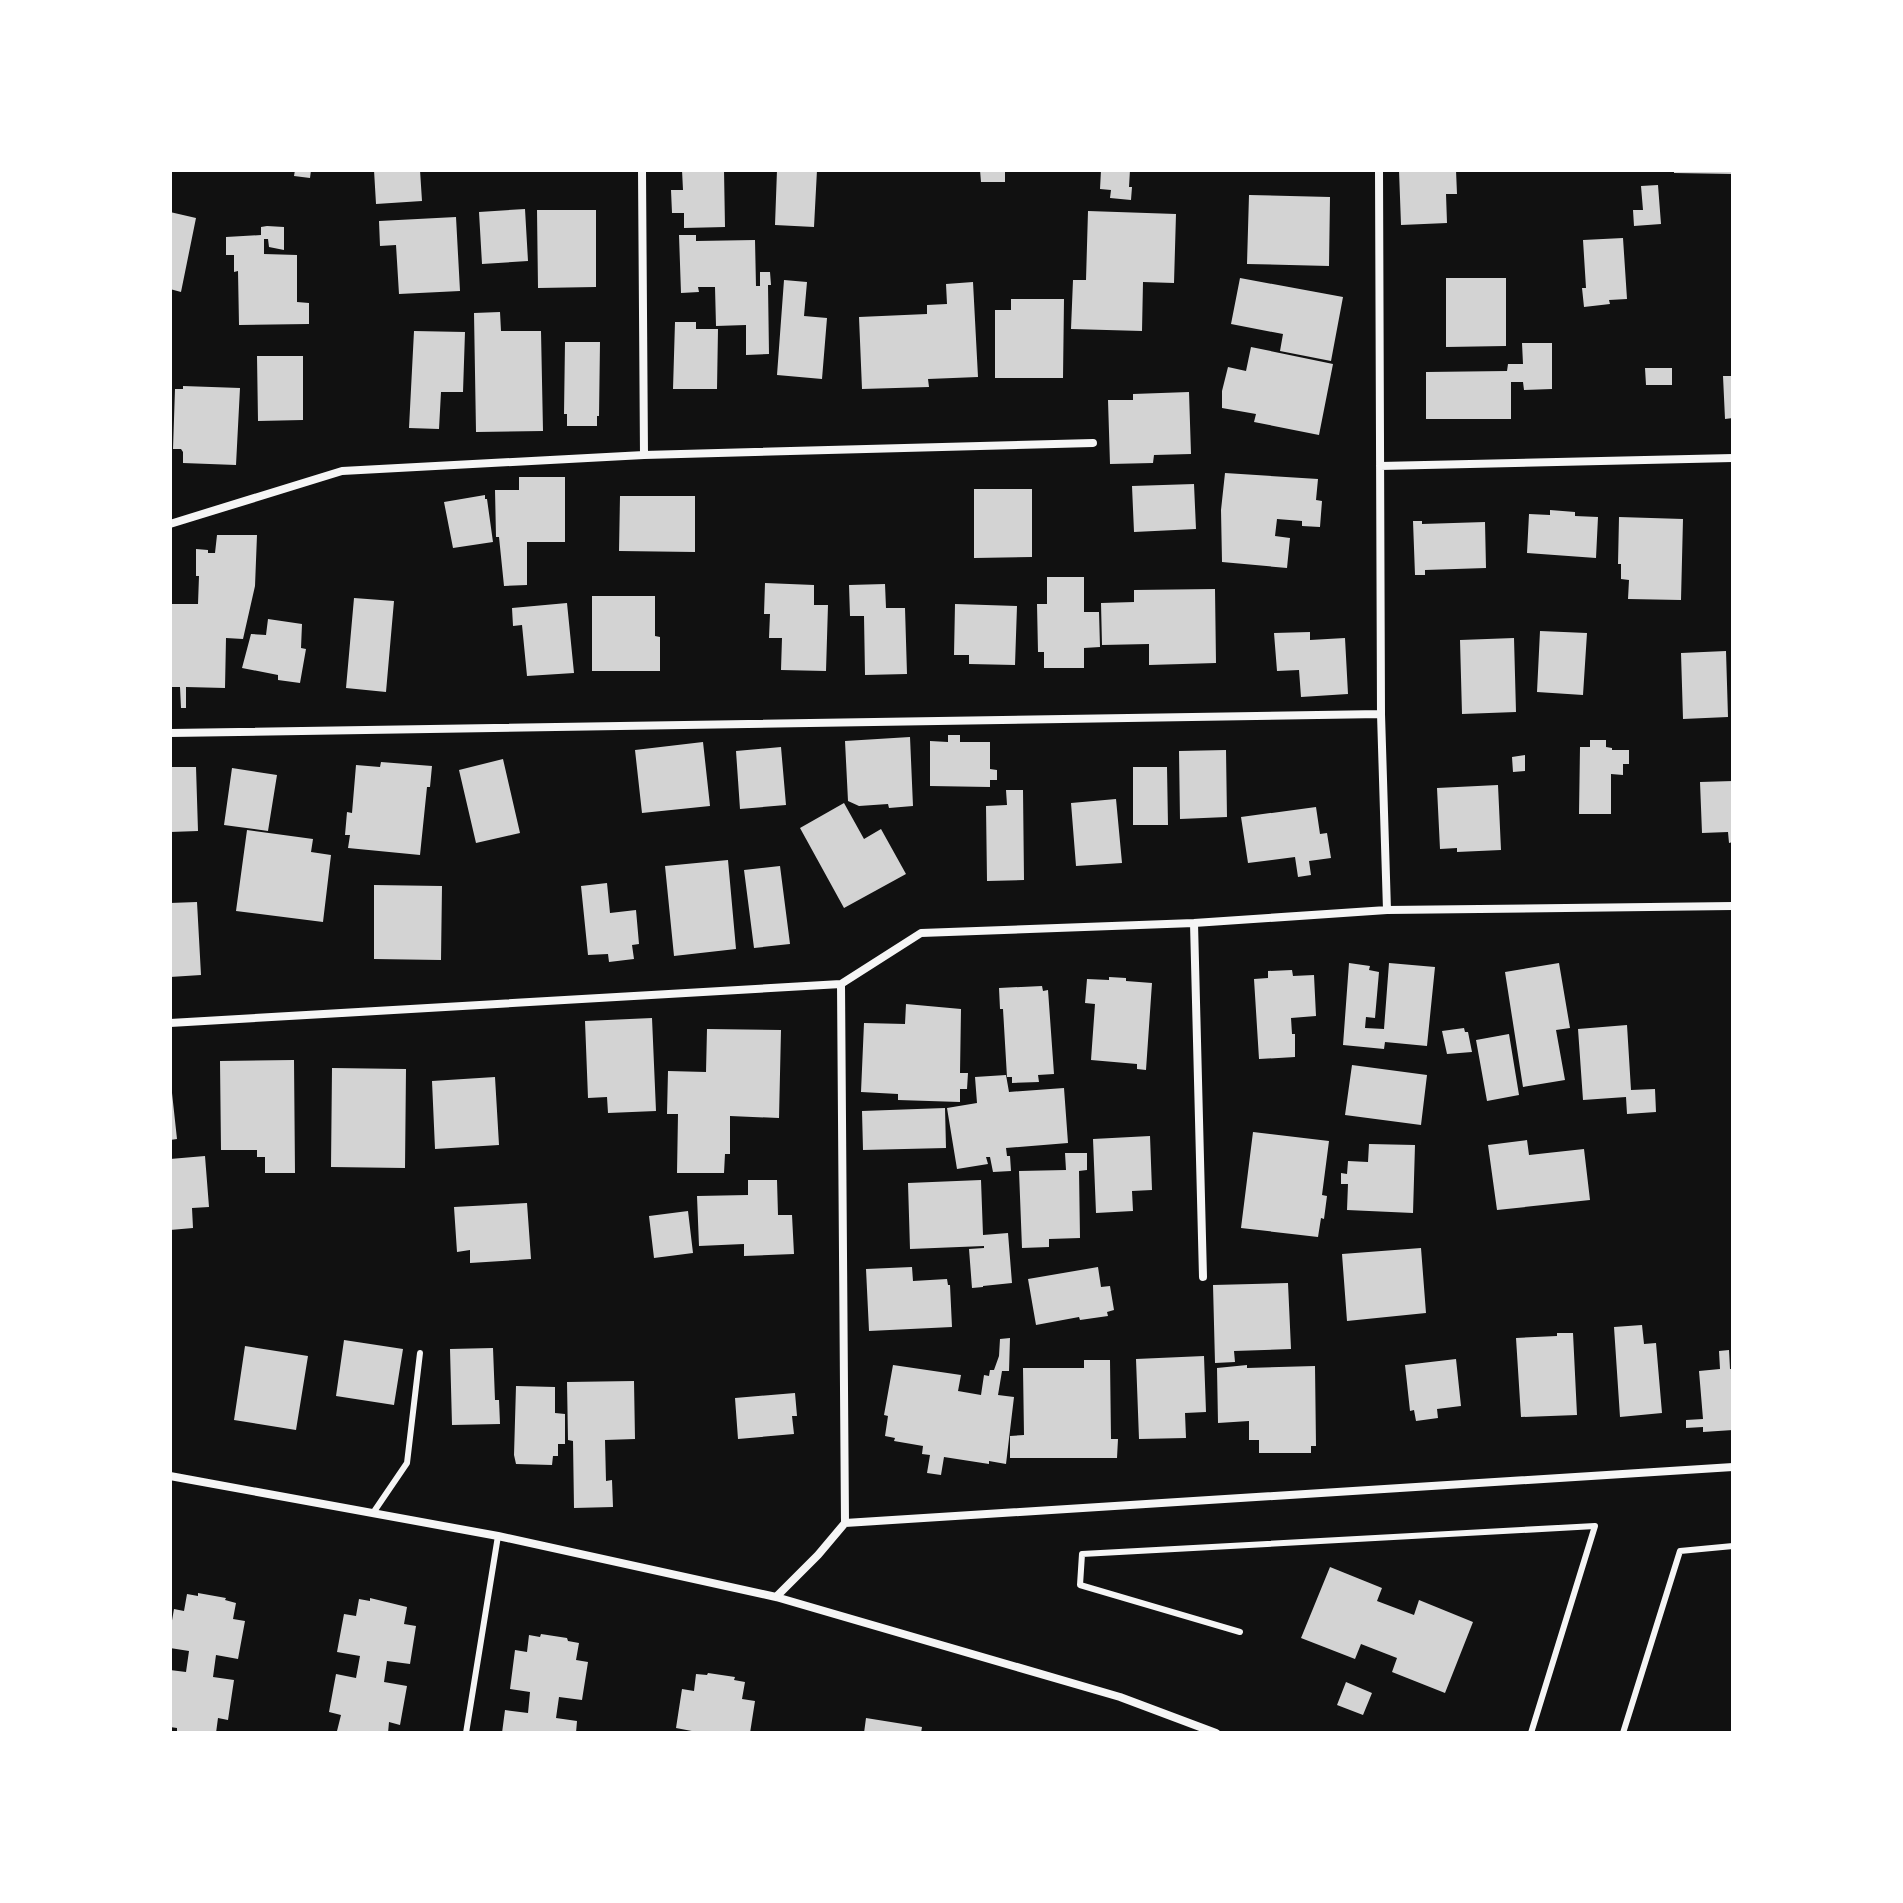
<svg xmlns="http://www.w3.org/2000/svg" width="1903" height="1903" font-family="Poppins,sans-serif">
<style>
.building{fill:#d3d3d3}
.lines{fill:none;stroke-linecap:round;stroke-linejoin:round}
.service{stroke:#f5f5f5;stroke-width:6}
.minor{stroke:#f5f5f5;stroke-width:8}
</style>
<rect width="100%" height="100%" fill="#111"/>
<path class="building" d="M295,170H311L310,178L294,176Z
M374,170H420L422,201L376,204Z
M682,170H724L725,227L684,228V213H672L671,190H683Z
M777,170H817L814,227L775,225Z
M980,170H1005V182H981Z
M1101,170H1130L1129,187H1132L1131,200L1110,198L1111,190L1100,189Z
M1399,170H1456L1457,194H1446L1447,223L1401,225Z
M1674,170H1733V174L1674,173Z
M1658,185L1661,224L1634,226L1633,210H1643L1641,186Z
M1249,195L1330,197L1329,266L1247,264Z
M525,209L528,261L482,264L479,212Z
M537,210H596V287L538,288Z
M1088,211L1176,214L1174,283L1143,282L1142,331L1071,329L1073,280H1086Z
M170,212L196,218L181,292L170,289Z
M456,217L460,291L399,294L396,245L380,246L379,221Z
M267,226L284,227V250L269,247L268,239H264V254L297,255V302L309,303V324L239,325L238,271L234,272V255H226V237L261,235V227Z
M679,235H696V241L755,240L756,286H760V272H770L771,285H768L769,354L746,355V325L716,326L715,287H698L699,292L681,293Z
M1623,238L1627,299L1609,300L1610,304L1584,307L1582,288H1586L1583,240Z
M1240,278L1343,297L1331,361L1280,351L1283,334L1231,324Z
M1446,278H1506V346L1446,347Z
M784,280L807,282L804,316L827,318L822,379L777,375Z
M973,282L978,377L928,379L929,387L862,389L859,317L927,314V305L947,304L946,284Z
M1011,299H1064L1063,378H995V310H1011Z
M500,312L501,331H541L543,431L476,432L474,313Z
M675,322H696V329H718L717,389H673Z
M414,331L465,332L463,392H441L439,429L409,428Z
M565,342H600L599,416H597V426H567V414H564Z
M1522,343H1552V389L1524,390L1523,382H1511V419H1426V372L1507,371L1508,364H1523Z
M1251,347L1333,364L1319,435L1254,422L1256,414L1222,408V391L1228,367L1246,371Z
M257,356H303V420L258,421Z
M1645,368H1672V385H1646Z
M1723,376H1733V418L1725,419Z
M183,386L240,388L236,465L183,463V452L181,449H173L175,389H183Z
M1189,392L1191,454L1154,455L1153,463L1110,464L1108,400H1133V394Z
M1225,473L1318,479L1316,500L1322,501L1320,527L1302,526V521L1277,519L1275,536L1290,538L1287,568L1222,562L1221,510Z
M519,477H565V542H527V585L504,586L499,537H496L495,490H519Z
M1194,484L1196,529L1134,532L1132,486Z
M974,489H1032V557L974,558Z
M485,495V499H487L493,542L453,548L444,502Z
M620,496H695V552L619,551Z
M1550,510L1575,512V516L1598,517L1596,558L1527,553L1529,514L1550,515Z
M1619,517L1683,519L1681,600L1628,599L1629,580L1621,579V564H1618Z
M1413,521H1422V524L1485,522L1486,568L1425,570V575H1415Z
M217,535H257L255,586L243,639L226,638L225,688L186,687V708H181L180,687H170V604H198L199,576H196V549L208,550V553H215Z
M1047,577H1084V612H1099L1100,647L1084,648V668H1044V652H1038L1037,604H1047Z
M765,583L814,585V605H828L826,671L781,670L782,638H769L770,614H764Z
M885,584L886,608H905L907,674L865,675L864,616H850L849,585Z
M1215,589L1216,663L1149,665V644L1102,645L1101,603L1134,602V590Z
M592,596H655V636L660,637V671H592Z
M354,598L394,601L386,692L346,688Z
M567,603L574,673L527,676L522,625L513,626L512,608Z
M955,604L1017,606L1015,665L969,664V655H954Z
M268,619L302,624L301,648L306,649L300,683L278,680V675L242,668L251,634L266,635Z
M1540,631L1587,633L1583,695L1537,692Z
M1310,632V640L1345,638L1348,694L1301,697L1299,670L1277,671L1274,633Z
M1514,638L1516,712L1462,714L1460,640Z
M1726,651L1728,717L1683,719L1681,653Z
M948,735H960V742H990V769L997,770V780H990V787L930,786V741L948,742Z
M910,737L913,806L889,808L888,804L859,806L848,801L845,741Z
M1590,740H1606V747L1612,748V750H1629V764H1623V775L1611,774V814H1579L1580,747H1590Z
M703,742L710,806L642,813L635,750Z
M781,747L786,805L740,809L736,751Z
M1226,750L1227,817L1180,819L1179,751Z
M1525,755V771L1513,772L1512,757Z
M503,759L520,833L476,843L459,770Z
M381,762L432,766L430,787H427L420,855L348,848L350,835H345L347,812L352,813L356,765L380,767Z
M170,767H196L198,831L170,832Z
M1133,767H1167L1168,825H1133Z
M232,768L277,775L268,831L224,825Z
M1733,781V842L1729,843L1728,832L1702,833L1700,782Z
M1498,785L1501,850L1457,852V848L1440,849L1437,788Z
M1006,790H1023L1024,880L987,881L986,806L1007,805Z
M1116,799L1122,863L1076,866L1071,803Z
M844,803L864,839L881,829L906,874L844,908L800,828Z
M1316,807L1320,834L1327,833L1331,858L1309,861L1311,875L1298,877L1295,857L1248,863L1241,817Z
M247,830L313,839L311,852L331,855L323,922L236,911Z
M728,860L736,949L674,956L665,866Z
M780,866L790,944L754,948L744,870Z
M607,883L610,913L636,910L639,944L632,945L634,959L609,962L608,954L588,955L581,886Z
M374,885L442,886L441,960L374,959Z
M197,902L201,975L170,977V903Z
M1349,963L1370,966L1369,970L1379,972L1375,1018L1366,1017L1365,1028L1384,1029L1389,963L1435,967L1427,1046L1385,1042L1384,1049L1343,1045Z
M1559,963L1570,1028L1556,1030L1565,1080L1523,1087L1505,972Z
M1292,970L1293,976L1314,975L1316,1016L1291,1018L1292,1034H1295V1057L1259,1059L1254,979L1268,978V971Z
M1109,977L1126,978V981L1152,983L1146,1070L1137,1069V1064L1091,1060L1095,1004L1085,1003L1087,979L1109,980Z
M1042,986L1043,991L1048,990L1054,1074L1038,1075L1039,1082L1012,1083V1077H1007L1003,1009H1000L999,988Z
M906,1004L961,1009L960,1073H968L967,1089H960V1102L898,1100V1094L861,1092L864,1023L905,1024Z
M652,1018L656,1111L608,1113L607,1097L588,1098L585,1021Z
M1627,1025L1631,1090L1655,1089L1656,1112L1627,1114L1626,1097L1583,1100L1578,1029Z
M1464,1028L1465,1032H1468L1472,1052L1447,1054L1442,1031Z
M707,1029L781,1030L779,1118L730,1116V1154H725L724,1173H677L678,1114H667L668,1071L706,1072Z
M1509,1034L1519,1095L1487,1101L1476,1040Z
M294,1060L295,1173H265V1157H257V1150H221L220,1061Z
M1352,1065L1427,1075L1421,1125L1345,1115Z
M332,1068L406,1069L405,1168L331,1167Z
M1006,1075L1009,1092L1064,1088L1068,1143L1006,1148L1007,1156H1010L1011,1171L993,1172L990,1157H986L988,1164L957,1169L947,1108L977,1103L975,1077Z
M495,1077L499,1145L435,1149L432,1081Z
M170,1093H172L177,1139L170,1140Z
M945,1108L946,1148L863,1150L862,1111Z
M1253,1132L1329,1141L1322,1195L1327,1196L1324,1219L1321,1218L1318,1237L1241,1228Z
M1150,1136L1152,1190L1132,1191L1133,1211L1096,1213L1093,1139Z
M1527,1140L1529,1155L1584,1149L1590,1200L1497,1210L1488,1145Z
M1369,1144L1415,1145L1413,1213L1347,1210L1348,1184H1341V1173L1347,1174L1348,1161L1368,1162Z
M1065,1153H1087V1170L1079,1171L1080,1238L1049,1239V1247L1022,1248L1019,1171L1066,1170Z
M205,1156L209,1207L192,1208L193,1228L170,1230V1159Z
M748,1180H777L778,1215H792L794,1254L744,1256V1244L699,1246L697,1196L748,1195Z
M981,1180L983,1235L1008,1233L1012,1283L983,1286V1287L972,1288L969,1249L984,1248V1246L910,1249L908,1183Z
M527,1203L531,1259L470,1263V1250L457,1252L454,1207Z
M688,1211L693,1253L654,1258L649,1216Z
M1421,1248L1426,1313L1347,1321L1342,1254Z
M912,1267L913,1281L947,1279L948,1285H950L952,1327L869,1331L866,1269Z
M1098,1267L1101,1287L1110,1286L1114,1310L1107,1312L1108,1316L1080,1320L1079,1317L1036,1325L1028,1279Z
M1288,1283L1291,1349L1234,1351L1235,1362L1215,1363L1213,1285Z
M1642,1325L1644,1344L1656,1343L1662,1413L1620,1417L1614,1327Z
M1557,1333H1573L1577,1415L1521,1417L1516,1338L1557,1336Z
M1010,1338L1009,1371H1002L998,1395L1014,1397L1006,1464L989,1461V1464L944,1457L941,1475L927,1473L930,1455L922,1454L923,1446L894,1441L895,1438L885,1436L888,1416L884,1415L893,1365L961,1375L958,1391L981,1395L984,1375L989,1376L990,1370H994L999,1356L1000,1339Z
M344,1340L403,1349L394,1405L336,1396Z
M245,1346L308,1356L296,1430L234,1420Z
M493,1348L495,1400H499L500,1424L452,1425L450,1349Z
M1729,1350L1730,1369H1733V1430L1703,1432V1427L1686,1428V1420L1703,1419L1699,1371L1720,1369L1719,1351Z
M1204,1356L1206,1412L1185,1413L1186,1438L1139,1439L1136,1359Z
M1456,1359L1461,1406L1437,1409L1438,1418L1416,1421L1414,1410L1410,1411L1405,1365Z
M1084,1360H1110L1111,1439H1118L1117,1458H1010V1436L1024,1435L1023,1368H1084Z
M1247,1365V1368L1315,1366L1316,1446H1311V1453H1259V1440H1249V1421L1218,1423L1217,1368Z
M634,1381L635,1439L605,1440L606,1481L612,1480L613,1507L574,1508L573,1441L568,1440L567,1382Z
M516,1386L555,1387V1413L565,1414V1444H558V1456H553L552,1465L516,1464L514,1455Z
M795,1393L797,1416H792L794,1434L738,1439L735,1398Z
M1330,1567L1382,1588L1377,1601L1414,1615L1419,1600L1473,1622L1445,1693L1392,1672L1397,1658L1361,1644L1355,1659L1301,1638Z
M198,1593L226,1598L225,1600L236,1603L233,1619L245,1621L238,1659L216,1655L213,1677L234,1680L228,1720L218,1718L216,1733H189L177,1731V1728L170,1727V1670L186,1672L189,1651L170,1648V1632L174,1609L184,1611L187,1594L198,1596Z
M370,1598L407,1607L404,1624L416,1626L410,1664L387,1661L384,1682L407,1686L400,1725L389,1722L388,1733H347L337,1731L341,1715L329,1712L336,1674L356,1678L360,1656L337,1652L344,1614L356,1616L359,1599L370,1601Z
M541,1634L567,1638L568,1641L579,1643L576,1660L588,1662L582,1700L559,1697L556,1718L577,1721L576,1733H502L505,1710L528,1713L530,1692L510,1689L515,1650L527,1652L529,1635L540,1637Z
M708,1673L735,1677L734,1680L745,1682L742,1699L755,1701L750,1733H696L697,1732L676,1728L682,1689L694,1691L696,1674L707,1675Z
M1346,1682L1372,1693L1363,1715L1337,1705Z
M866,1718L922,1727L921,1733H864Z"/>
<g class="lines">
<path class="service" d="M373,1513L407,1463L420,1353
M1240,1632L1080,1585L1082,1554L1595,1526L1531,1733
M466,1733L498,1536
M1623,1733L1680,1551L1733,1546"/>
<path class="minor" d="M642,170L644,455
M1379,170L1381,714L1387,910
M1380,466L1733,458
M170,524L342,471L644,455L1093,443
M170,733L1381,714
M1194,923L1203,1277
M841,984L845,1523
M170,1023L841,984L921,933L1194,923L1387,910L1733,906
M170,1476L498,1536L776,1597L1120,1697L1216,1733
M776,1597L818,1555L845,1523L1733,1467"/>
</g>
<rect width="1903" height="1903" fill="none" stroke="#ffffff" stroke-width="344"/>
</svg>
